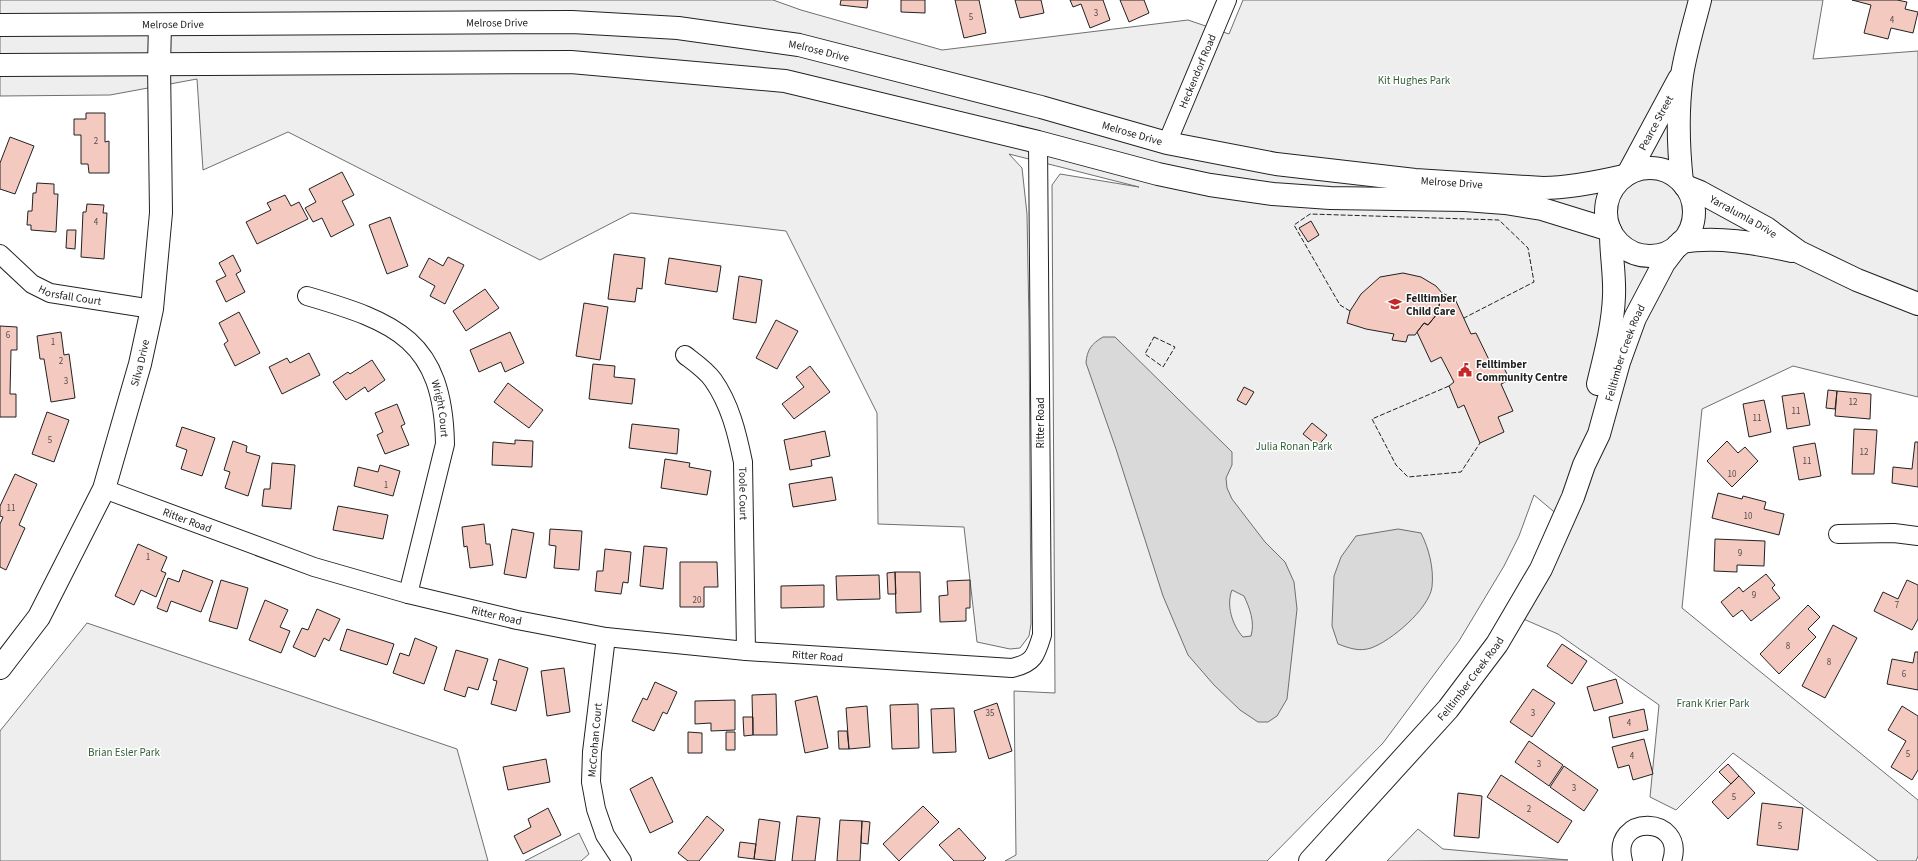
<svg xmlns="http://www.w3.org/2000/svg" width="1918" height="861" font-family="'Source Sans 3',sans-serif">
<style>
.green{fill:#eee;stroke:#6f6f6f}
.water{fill:#d9d9d9;stroke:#6f6f6f;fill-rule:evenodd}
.building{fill:#f3c9c0;stroke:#222}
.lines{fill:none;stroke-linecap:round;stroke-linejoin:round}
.minor-casing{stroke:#222;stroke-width:20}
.tertiary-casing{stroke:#222;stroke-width:24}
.secondary-casing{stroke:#222;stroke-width:24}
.minor{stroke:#fff;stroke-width:18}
.tertiary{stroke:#fff;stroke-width:22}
.secondary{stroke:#fff;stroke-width:22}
.fence{stroke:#222;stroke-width:1;stroke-dasharray:5 2;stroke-linecap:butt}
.labels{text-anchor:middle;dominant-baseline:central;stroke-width:3;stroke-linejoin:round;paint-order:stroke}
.number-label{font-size:9px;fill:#564c4a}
.street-label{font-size:11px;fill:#222;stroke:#fff}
.park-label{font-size:11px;fill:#2f5e38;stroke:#fff}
.poi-label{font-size:11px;font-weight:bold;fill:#222;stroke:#fff;text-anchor:start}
</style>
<rect width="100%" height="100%" fill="#fff"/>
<path class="green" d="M0,0H773L801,10L942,50L1188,20L1229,34L1243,0H1823L1813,59L1918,51V397L1793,366L1702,409L1682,608L1918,800V856L1916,861H1878L1733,753L1676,810L1650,797L1659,705L1558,634L1521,618L1565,521L1534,495L1519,536L1504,566L1459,641L1383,743L1267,861H1005L1016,855L1014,691L1055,693L1052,185L1060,174L1139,187L1009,154L1022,168L1027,214L1029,323L1031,624L1029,636L1020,648L1010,649L977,642L964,527L878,524L877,413L786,231L631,213L540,260L288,132L203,170L197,79L110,95L0,96Z
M87,623L457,749L488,861H0V731Z
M1418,829L1443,849L1568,860L1387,861Z
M579,833L589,854L581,861H525Z"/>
<path class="water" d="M1103,337H1115L1232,452V465L1226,478L1227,488L1232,499L1265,542L1285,562L1294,582L1297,609L1287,699L1277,716L1268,722H1258L1240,710L1214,685L1188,655L1163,596L1116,449L1086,363C1087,350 1091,344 1103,337ZM1232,590L1244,596C1250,609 1255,622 1251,636L1243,637C1232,625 1226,605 1232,590Z
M1398,529L1421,533C1429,549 1434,568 1432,587C1429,609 1391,641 1371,648C1359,652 1349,648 1338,644L1332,626L1334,576L1341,557L1356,536Z"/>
<path class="building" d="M841,0H868L867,8L840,5Z
M901,0H925V13L901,12Z
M955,0H979L986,33L964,38Z
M1015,0H1041L1044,13L1020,18Z
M1070,0H1103L1110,20L1090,28L1081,4L1073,7Z
M1120,0H1144L1149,13L1129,22Z
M1852,0H1897L1907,2L1905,9L1918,12L1913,33L1891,28L1888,39L1864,33L1871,5Z
M86,113H105V142L109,141V173H89L88,164H81V135H74V119H86Z
M10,137L34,146L15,194L0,189V163Z
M342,172L354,195L342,201L354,225L331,237L322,218L313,222L305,208L316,202L309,189Z
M37,183L54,184V194H58L56,232L31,230V225H27L28,211H32L33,193H36Z
M285,195L291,206L299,202L308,219L257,244L246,222L271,210L267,203Z
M87,204L104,205L103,213H107L104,259L81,257L83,212H86Z
M390,217L408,266L387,274L369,225Z
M1311,221L1319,235L1308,242L1299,228Z
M67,230H76L75,249L66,248Z
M614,254L645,258L642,289L637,288L635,302L608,299Z
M233,255L241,271L236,274L245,292L226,302L216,281L226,276L219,263Z
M448,257L464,265L445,304L430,296L435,286L419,277L429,258L443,266Z
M669,258L721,266L717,292L665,284Z
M1403,273L1421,277L1436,286L1442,293L1437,314L1428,325L1424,323L1415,335H1408L1406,342L1392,340L1394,334L1366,329L1347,323L1350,311L1361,294L1380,277Z
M739,276L762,280L756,323L733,319Z
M485,289L499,308L466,331L453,311Z
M1442,293L1455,299L1471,334L1476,333L1493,368L1502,364L1510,380L1501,384L1513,411L1498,417L1504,432L1480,443L1464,405L1458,408L1449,386L1454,382L1441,357L1431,362L1417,332L1424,323L1428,325L1437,314Z
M584,303L608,307L600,360L576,356Z
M239,312L260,353L235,366L224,344L228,341L219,323Z
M776,320L798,331L777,369L756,358Z
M0,326L17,327V350H11L10,394H16V417H0Z
M61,332L64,355L69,354L75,398L51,402L44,359H40L37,336Z
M510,332L524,363L505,372L501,362L479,372L470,350Z
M309,353L320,375L282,394L269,367L287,358L290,363Z
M372,360L385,380L368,392L365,387L346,400L333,382L348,372L350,374Z
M593,364L615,366L614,377L635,379L632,404L589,399Z
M810,366L830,392L794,419L782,404L804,387L796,377Z
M508,383L543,410L529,428L494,402Z
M1244,387L1254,392L1246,405L1237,400Z
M1828,390L1837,391L1835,409L1826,408Z
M1837,391L1871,394L1870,419L1835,416Z
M1804,393L1810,425L1787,429L1782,396Z
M1764,400L1771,432L1749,437L1743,404Z
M397,404L405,424L401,426L409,445L385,454L377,435L383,432L375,413Z
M47,412L69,420L54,462L32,454Z
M1312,423L1327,435L1318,446L1303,434Z
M632,424L679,429L677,454L629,448Z
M182,427L215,438L202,476L181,469L187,450L176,446Z
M1854,429L1877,430L1874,474H1852Z
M825,431L830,456L811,460L812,466L790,470L784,440Z
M515,440L533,441L532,467L492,465L493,442L515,444Z
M233,441L247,446L246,452L260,456L248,496L225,488L230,472L224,470Z
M1727,441L1738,453L1745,447L1758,461L1732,487L1707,461Z
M1915,442H1918V487L1892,483L1893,467L1912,469Z
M1815,443L1821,476L1799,480L1793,447Z
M665,459L690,463L689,467L711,471L707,495L661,488Z
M272,463L295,465L291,509L262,506L264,489H270Z
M380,465L400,471L393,496L354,486L358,467L378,472Z
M15,474L37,484L19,525L25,528L6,570L0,567V524L3,517L0,516V506Z
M832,477L836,500L793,507L789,484Z
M1718,493L1742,499L1743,496L1766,502L1764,509L1784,514L1779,535L1712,518Z
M338,506L388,515L383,539L333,530Z
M484,524L486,544H490L493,565L470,568L467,546L464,547L462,527Z
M512,529L534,533L526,578L504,574Z
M550,529L582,531L579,570L554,568L556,546L549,545Z
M1715,539L1765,541L1764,566L1737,565V572L1714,571Z
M138,544L167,557L161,571L166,573L156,597L141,590L134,605L115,596Z
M644,546L667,548L663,589L640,586Z
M605,549L631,552L628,583L623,582L621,594L595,591L597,571H603Z
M680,562H717L718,587H704V607H680Z
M183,570L213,581L201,612L171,601L167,612L157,608L168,578L179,582Z
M895,572L896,594H888L887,573Z
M895,572H920L921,612L896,613Z
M1766,574L1775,585L1772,588L1780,598L1751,621L1742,610L1733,617L1721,602L1739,587L1743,592Z
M879,575L880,599L837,600L836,576Z
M221,580L248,588L237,629L209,621Z
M970,580V608H966V621L940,622L939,596L948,595L947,581Z
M1907,580L1918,585V619L1912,630L1874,611L1883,592L1898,599Z
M824,585V607L781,608V586Z
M265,600L288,610L280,627L290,631L281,653L249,640Z
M1808,605L1820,617L1808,629L1816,637L1779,674L1760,654Z
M317,609L340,619L329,641L324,638L315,657L293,647L302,628L308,630Z
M1833,625L1857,638L1825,698L1802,686Z
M347,629L394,644L387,665L340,650Z
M415,638L437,647L424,684L393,673L400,653L409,656Z
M1562,644L1587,661L1572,684L1547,666Z
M456,650L488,659L478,690L468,687L465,697L444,690Z
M1915,652H1918V690L1887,684L1892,659L1913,663Z
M499,659L528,668L516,711L491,704L497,681L493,680Z
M564,668L570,712L547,716L541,671Z
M1616,679L1623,703L1594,711L1587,687Z
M655,682L677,692L667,714L663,712L654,731L632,721L643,698L647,700Z
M1533,689L1555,703L1532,737L1510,722Z
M776,694L777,735H753L752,695Z
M817,696L828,748L805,753L795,701Z
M735,700V730L711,731V723L695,724V701Z
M997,703L1012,751L989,759L974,711Z
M918,704L919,748L892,749L890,705Z
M867,706L870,747L849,749L846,708Z
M1902,706L1918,716V770L1912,780L1891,767L1906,741L1888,730Z
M954,708L956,752L933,753L931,709Z
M1644,709L1648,730L1613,738L1609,717Z
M743,717H753V735L744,736Z
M838,731H847L849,749H839Z
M688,732L702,733V753H688Z
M726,732H735V750H726Z
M1644,739L1653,774L1633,780L1629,765L1618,768L1612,747Z
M1529,741L1563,765L1549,786L1515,762Z
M546,759L550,782L508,790L503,767Z
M1728,764L1739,776L1731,784L1719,772Z
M1564,766L1598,790L1584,811L1550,787Z
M1501,775L1572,821L1558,843L1487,797Z
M1739,776L1755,793L1728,819L1712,802Z
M652,777L673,822L650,833L630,789Z
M1458,793L1482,796L1479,838L1454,836Z
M1762,803L1803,808L1798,850L1757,845Z
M923,806L939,822L899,861L883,844Z
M548,808L561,835L523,854L514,836L531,827L528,819Z
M707,816L724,830L699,861H688L678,853Z
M797,816L820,818L815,861H792Z
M759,819L780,822L775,861L754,859Z
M840,820L862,821L860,861H837Z
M862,821L870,822L868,844L861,843Z
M959,828L986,858L983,861H954L939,845Z
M740,842L756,844L754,859L738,857Z"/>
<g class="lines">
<g class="minor-casing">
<g id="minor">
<path id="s1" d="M1167,143L1227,0"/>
<path id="s2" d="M0,254L32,284L50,293L152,309"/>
<path id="s3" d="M307,296C396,322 443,340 445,444L408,594"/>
<path id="s4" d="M685,355C694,362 706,370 713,380C730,404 737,433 743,462L746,651"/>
<path id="s5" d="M104,489L314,567L408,594L517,620L606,637L746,651L1012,668C1034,663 1036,655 1042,635L1038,142"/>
<path d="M1838,534L1894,533L1918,536"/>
<path d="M606,637L592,752L591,782L596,809L605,835L622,861"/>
<path d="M1623,861C1610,813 1686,815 1672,861"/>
</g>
</g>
<g class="tertiary-casing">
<g id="tertiary">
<path id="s6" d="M0,668L39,617L104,489L140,364L152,309L161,213L159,65"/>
</g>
</g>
<g class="secondary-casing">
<g id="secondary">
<path id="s7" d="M0,25L572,22L678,28L799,45L1041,107L1167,143L1276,164L1415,180L1543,188C1570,188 1598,182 1624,176"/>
<path d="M0,65L571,62L785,81L1038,142L1158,174L1210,185L1273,194L1330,198L1465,200L1505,203L1542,209L1610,230"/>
<path d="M159,65L160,25"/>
<circle cx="1650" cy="212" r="44"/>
<path id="s8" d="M1629,172L1679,79"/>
<path d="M1682,182C1678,145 1677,111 1682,75C1686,50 1694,24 1700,0"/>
<path id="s9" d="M1685,186L1700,192L1766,228L1799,252L1857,280L1918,304"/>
<path d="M1681,242C1718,236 1755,243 1792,251"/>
<path d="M1598,384C1605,355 1613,325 1614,296C1615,275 1611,255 1611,234"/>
<path id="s10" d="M1310,861L1448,709L1497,644L1541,569L1573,497L1584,465L1599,434L1619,362L1635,318L1664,263L1677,246"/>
</g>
</g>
<use href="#minor" class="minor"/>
<use href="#tertiary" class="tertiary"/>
<use href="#secondary" class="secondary"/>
<path class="fence" d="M1350,311L1340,305L1294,225L1310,214L1499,220L1528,248L1534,282L1464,318
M1154,337L1175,347L1163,367L1145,354Z
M1449,386L1372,419L1396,465L1408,477L1461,472L1480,443"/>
</g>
<defs>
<g id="school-bare" transform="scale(1.08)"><path d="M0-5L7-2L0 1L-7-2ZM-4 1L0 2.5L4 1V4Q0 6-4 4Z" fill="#c62828" stroke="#fff" stroke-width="2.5" paint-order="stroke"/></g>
<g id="civic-bare" transform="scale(1.08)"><path d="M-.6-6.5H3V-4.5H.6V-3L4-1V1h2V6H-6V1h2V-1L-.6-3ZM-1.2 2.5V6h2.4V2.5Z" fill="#c62828" stroke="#fff" stroke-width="2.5" paint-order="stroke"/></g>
</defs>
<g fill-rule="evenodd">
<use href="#school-bare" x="1395" y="304"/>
<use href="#civic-bare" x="1465" y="370"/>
</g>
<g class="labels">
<g class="number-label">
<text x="1096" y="13">3</text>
<text x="971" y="17">5</text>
<text x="1892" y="20">4</text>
<text x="96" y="141">2</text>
<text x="96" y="222">4</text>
<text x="8" y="335">6</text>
<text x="53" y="342">1</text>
<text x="61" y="361">2</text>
<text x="66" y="381">3</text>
<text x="1853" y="402">12</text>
<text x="1796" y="411">11</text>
<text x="1757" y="418">11</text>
<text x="50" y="440">5</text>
<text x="1864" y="452">12</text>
<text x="1807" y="461">11</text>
<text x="1732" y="474">10</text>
<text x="386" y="485">1</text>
<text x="11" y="508">11</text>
<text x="1748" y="516">10</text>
<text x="1740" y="553">9</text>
<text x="148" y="557">1</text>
<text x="1754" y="595">9</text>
<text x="697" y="600">20</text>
<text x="1897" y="605">7</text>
<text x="1788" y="646">8</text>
<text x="1829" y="662">8</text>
<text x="1904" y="674">6</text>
<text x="990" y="713">35</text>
<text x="1533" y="713">3</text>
<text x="1629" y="723">4</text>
<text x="1908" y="754">5</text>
<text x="1632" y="756">4</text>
<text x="1539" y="764">3</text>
<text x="1574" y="788">3</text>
<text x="1734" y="797">5</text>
<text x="1529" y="809">2</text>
<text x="1780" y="826">5</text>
</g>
<g class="street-label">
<text stroke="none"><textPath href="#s7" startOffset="497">Melrose Drive</textPath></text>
<text stroke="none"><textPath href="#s7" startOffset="173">Melrose Drive</textPath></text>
<text stroke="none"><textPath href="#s7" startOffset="821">Melrose Drive</textPath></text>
<text stroke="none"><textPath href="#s1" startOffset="78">Heckendorf Road</textPath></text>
<text stroke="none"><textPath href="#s8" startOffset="56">Pearce Street</textPath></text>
<text stroke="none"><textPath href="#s7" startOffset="1145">Melrose Drive</textPath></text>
<text stroke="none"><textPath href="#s7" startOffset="1469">Melrose Drive</textPath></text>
<text stroke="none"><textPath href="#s9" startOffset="66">Yarralumla Drive</textPath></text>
<text stroke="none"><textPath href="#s2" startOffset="84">Horsfall Court</textPath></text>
<text stroke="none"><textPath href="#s10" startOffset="606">Felltimber Creek Road</textPath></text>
<text stroke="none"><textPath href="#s6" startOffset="339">Silva Drive</textPath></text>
<text stroke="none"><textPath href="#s3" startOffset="189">Wright Court</textPath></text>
<text transform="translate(1040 423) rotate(-90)">Ritter Road</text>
<text stroke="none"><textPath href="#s4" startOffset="157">Toole Court</textPath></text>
<text stroke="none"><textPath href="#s5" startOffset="89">Ritter Road</textPath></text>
<text stroke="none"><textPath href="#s5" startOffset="413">Ritter Road</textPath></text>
<text stroke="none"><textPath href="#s5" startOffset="737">Ritter Road</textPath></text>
<text stroke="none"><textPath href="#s10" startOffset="243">Felltimber Creek Road</textPath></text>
<text transform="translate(595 740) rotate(-85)">McCrohan Court</text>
</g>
<g class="park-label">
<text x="1414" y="80">Kit Hughes Park</text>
<text x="1294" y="446">Julia Ronan Park</text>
<text x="1713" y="703">Frank Krier Park</text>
<text x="124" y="752">Brian Esler Park</text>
</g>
<g class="poi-label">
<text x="1406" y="298">Felltimber<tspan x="1406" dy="13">Child Care</tspan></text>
<text x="1476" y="364">Felltimber<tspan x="1476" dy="13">Community Centre</tspan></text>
</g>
</g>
</svg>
